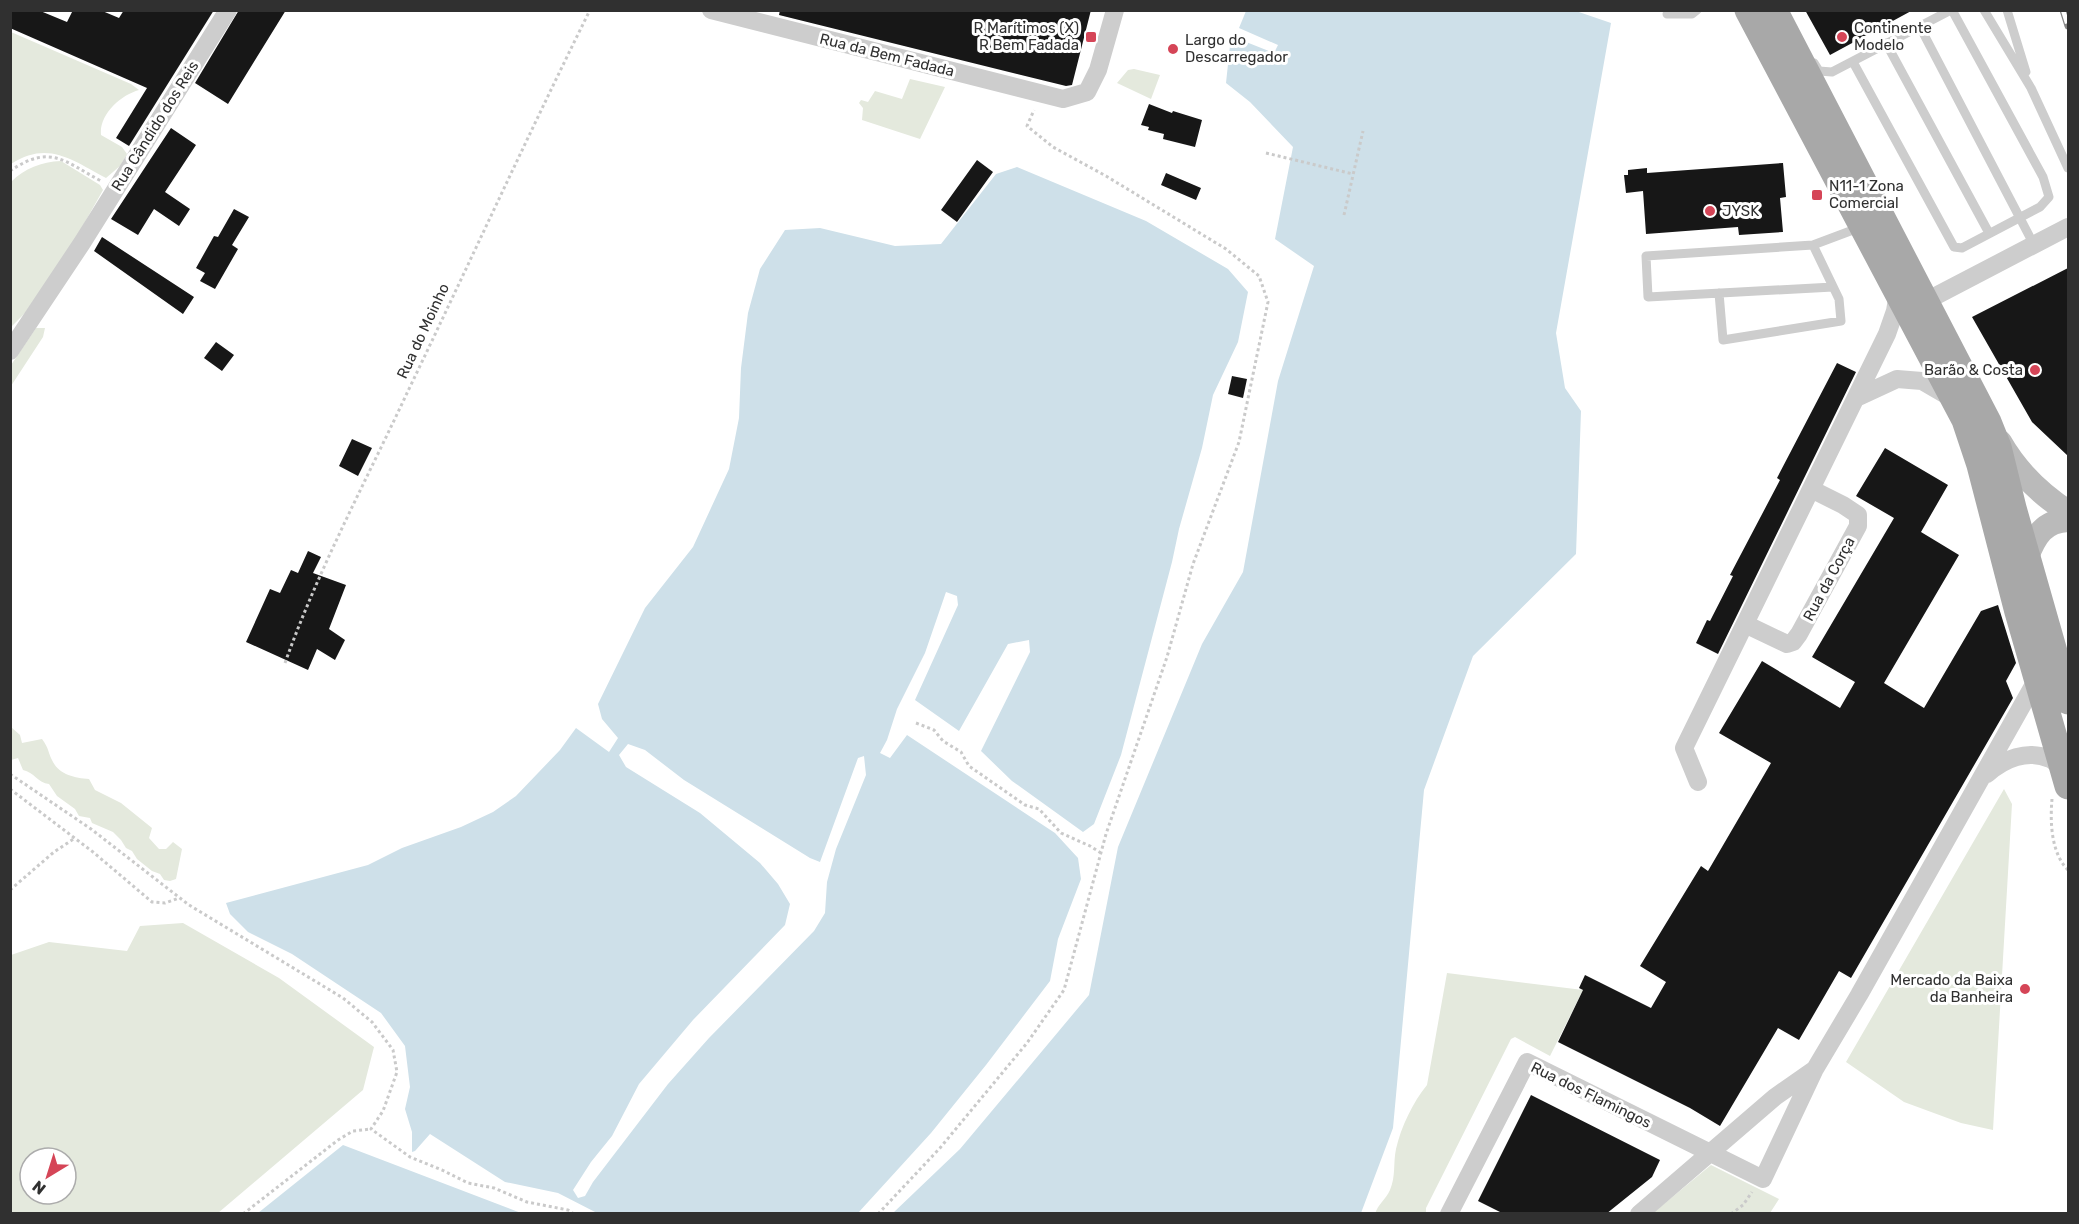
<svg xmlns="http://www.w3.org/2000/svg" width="2079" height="1224" font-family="Rubik,sans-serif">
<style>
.green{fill:#e4e9dd;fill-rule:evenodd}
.water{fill:#cee0e9;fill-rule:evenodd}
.building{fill:#171717}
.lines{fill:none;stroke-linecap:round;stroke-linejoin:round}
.path{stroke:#cacaca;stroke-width:3;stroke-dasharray:3 3;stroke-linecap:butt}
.service{stroke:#cdcdcd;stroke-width:9}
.minor{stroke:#cdcdcd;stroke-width:18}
.secondary{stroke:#bababa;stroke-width:24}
.primary{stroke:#a8a8a8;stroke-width:27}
.rail-casing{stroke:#858585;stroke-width:7}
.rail{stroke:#fff;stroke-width:4.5;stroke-dasharray:14;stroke-linecap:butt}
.poi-dot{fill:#d54557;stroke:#fff;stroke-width:2}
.labels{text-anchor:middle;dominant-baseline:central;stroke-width:6;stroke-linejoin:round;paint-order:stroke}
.poi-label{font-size:15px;fill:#303030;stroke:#fff;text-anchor:start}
.street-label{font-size:15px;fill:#303030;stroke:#fff}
</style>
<rect width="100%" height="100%" fill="#fff"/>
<path class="green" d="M11,32L131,84L139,90C121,95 99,114 101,135L122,147L127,154L120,166L106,178C72,160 48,140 11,164Z
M1134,69L1160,75L1151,99L1117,83L1128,70Z
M910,79L945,87L920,139L862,120L863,108L859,103L861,100L868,102L875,91L902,99Z
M61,161L100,185L103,190L72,245L25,313L11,327V182C25,168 41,162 61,161Z
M36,328H45L43,337L11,386V365Z
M11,727L20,735L22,743L42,739C49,748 48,753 53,762C60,775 75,778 89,779L95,790L121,803L152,828L149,838L159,849H166L173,842L182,849L176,879L170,881L164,880L160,874L152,871L137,859L132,851L126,848L121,840L113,832L92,823L90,818L79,816L75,809L57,796L49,784C38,783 34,772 23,770L18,758L11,760Z
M2004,789L2012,804L1993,1130L1961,1123L1904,1102L1846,1062Z
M183,923L279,978L374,1047L363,1090L218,1213H11V955L49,942L127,951L140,926ZM30,1158H66V1194H30Z
M1447,973L1583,990L1550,1056L1515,1037L1511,1039L1426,1208V1213L1375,1214C1378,1204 1386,1199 1390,1190C1396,1176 1393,1163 1396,1149C1401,1127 1413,1102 1427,1085Z
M1711,1165L1779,1199L1770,1213H1653Z"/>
<path class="water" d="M1573,10L1611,23L1556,333L1565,388L1581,411L1576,554L1473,656L1424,790L1393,1128L1361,1213H893L960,1149L1089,995L1118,847L1202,644L1243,572L1278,381L1314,266L1275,239L1293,147L1250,102L1226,83L1231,36L1274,53L1278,45L1239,28L1246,11Z
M1017,167L1146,221L1228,269L1248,292L1238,342L1213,395L1202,448L1179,529L1172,562L1121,755L1094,824L1083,832L1012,781L981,751L1030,652L1029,640L1008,644L959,731L915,700L958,605L957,596L946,592L925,653L897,709L887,740L880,753L890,758L907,735L1055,833L1078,858L1081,879L1058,939L1050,981L986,1065L931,1133L858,1213H597L558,1193L505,1182L430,1134L415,1151L412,1152V1132L405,1109L410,1087L405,1046L381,1013L292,954L248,932L230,914L226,903L368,865L402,848L461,827L493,812L516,796L560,750L576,728L609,752L618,738L602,719L598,704L645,608L693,547L729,469L739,418L741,368L748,313L760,269L785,230L820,228L895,246L941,244L996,174ZM628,744L645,750L684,780L810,858L820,862L858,758L864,756L866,775L836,849L827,882L825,913L814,931L709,1038L668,1084L593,1182L585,1196L578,1198L573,1190L591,1162L612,1136L639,1084L693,1020L785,925L790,904L778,884L760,863L700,813L626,767L619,755Z
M343,1145L521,1213H258Z"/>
<path class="building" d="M10,10H38L67,22L73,10H100L119,18L124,10H214L129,146L116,138L147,88L10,28Z
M239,10H286L228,104L195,83Z
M780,10H1091L1072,85L1066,86L779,15Z
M1805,10H1913L1830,55Z
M1149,104L1172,113L1173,111L1202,120L1195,147L1163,139L1164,134L1148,130L1149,127L1141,125Z
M171,128L196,145L165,192L190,209L179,226L154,209L138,235L111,219Z
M977,160L993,172L957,222L941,210Z
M1783,163L1786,197L1780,198L1783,232L1739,235L1738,227L1646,234L1643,191L1626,193L1624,175H1628V170L1647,168V173Z
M1166,173L1201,188L1196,200L1161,185Z
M234,209L249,217L232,245L238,249L215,289L200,281L205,273L196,268L214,236L218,237Z
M102,237L194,297L183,314L94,251Z
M2068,268V456L2032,422L1972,317Z
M216,342L234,355L222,371L204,358Z
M1837,363L1856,372L1718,654L1696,643L1707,620L1710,621L1733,576L1730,575L1780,480L1777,478Z
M1232,376L1247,379L1243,398L1228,394Z
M352,439L372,448L358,476L339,466Z
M1885,448L1948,485L1921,532L1959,555L1884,683L1924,708L1981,611L1998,605L2016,663L2006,681L2013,698L1851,978L1839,971L1799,1040L1778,1028L1720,1126L1690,1108L1558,1042L1583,990L1579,988L1585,975L1651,1008L1666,982L1640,966L1701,866L1708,871L1771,763L1719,733L1762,661L1840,708L1855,682L1812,657L1894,518L1856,496Z
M308,551L321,557L313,573L346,585L329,629L345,640L335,660L317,649L308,670L246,642L270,589L280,593L291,570L298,573Z
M1531,1095L1660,1160L1652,1177L1606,1214H1504L1478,1201Z"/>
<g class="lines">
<path class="path" d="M1266,153L1353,174
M10,171C51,143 65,162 101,181
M1344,215L1363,131
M285,663C318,570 366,481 408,391C469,264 527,137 590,10
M916,723L934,730L943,741L961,752L969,766L1025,805L1039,809L1061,833L1090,846L1101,853
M10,774L91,829L189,905L343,998L372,1022L393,1050L397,1072L383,1111L371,1129L410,1157L442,1170L468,1183L494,1188L527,1202L568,1210L574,1214
M10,789L93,852L152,902L165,903L179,898
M2052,799C2050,822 2051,853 2068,870
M10,890L54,852L75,838
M243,1214L338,1140L353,1131L371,1129
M878,1214L940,1148L1027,1043L1064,990L1106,834L1167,657L1193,564L1239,442L1268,302L1259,276L1226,249L1106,176L1053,147L1027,126L1034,110
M1731,1214L1743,1205L1752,1192"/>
<path class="service" d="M1984,10L2031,88L2068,168
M2007,10L2026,72
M1667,14H1692L1697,10
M1920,27L2034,245
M1886,43L1989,233
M1853,62L1954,247L1962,248L2040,207L2049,197L2043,177L1952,10
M1814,63L1819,71L1832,72L1951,10
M1833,287L1648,297L1646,256L1813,245L1861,227
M1719,293L1723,340L1841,321L1839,299L1813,245"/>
<path class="minor" d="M711,10L1063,99L1087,92L1098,70L1115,10
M1926,301L2068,227
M10,351L82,243L228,10
M1856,398L1897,379L1922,381L1953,399
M1745,624L1787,644L1793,642L1799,634L1858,526V515L1843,505L1811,489
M1987,774C2004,759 2027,749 2050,759C2055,761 2060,768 2064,772
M1698,782L1684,748L1887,334L1895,311L1898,293
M1449,1214L1527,1062L1763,1179L1814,1071
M1639,1214L1775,1097L1815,1069L1859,995L2037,679"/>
<path class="secondary" d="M2000,442C2017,472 2039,493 2068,512
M2027,557C2035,536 2044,521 2068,520"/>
<path class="primary" d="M1748,10L1965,420L1980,465L2018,612L2068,786
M1774,10L1988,422L1998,447L2013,508L2068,701"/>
<g class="rail-casing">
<path id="rail" d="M2063,10L2068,26"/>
</g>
<use href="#rail" class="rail"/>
</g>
<g class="poi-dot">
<rect x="1085" y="31" width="12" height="12" rx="3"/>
<circle cx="1842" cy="37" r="6"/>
<circle cx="1173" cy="49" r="6"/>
<rect x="1811" y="189" width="12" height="12" rx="3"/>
<circle cx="1710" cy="211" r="6"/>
<circle cx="2035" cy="370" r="6"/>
<circle cx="2025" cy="989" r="6"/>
</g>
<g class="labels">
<g class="poi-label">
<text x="1079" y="28" text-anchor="end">R Marítimos (X)<tspan x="1079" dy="17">R Bem Fadada</tspan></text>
<text x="1854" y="28">Continente<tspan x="1854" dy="17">Modelo</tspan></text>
<text x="1185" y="40">Largo do<tspan x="1185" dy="17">Descarregador</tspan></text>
<text x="1829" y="186">N11-1 Zona<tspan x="1829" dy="17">Comercial</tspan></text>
<text x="1722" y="211">JYSK</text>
<text x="2023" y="370" text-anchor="end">Barão &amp; Costa</text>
<text x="2013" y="980" text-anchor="end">Mercado da Baixa<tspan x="2013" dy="17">da Banheira</tspan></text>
</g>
<g class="street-label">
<text transform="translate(887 55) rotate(14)">Rua da Bem Fadada</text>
<text transform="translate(155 126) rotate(-58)">Rua Cândido dos Reis</text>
<text transform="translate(423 331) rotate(-65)">Rua do Moinho</text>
<text transform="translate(1829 579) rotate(-62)">Rua da Corça</text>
<text transform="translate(1591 1095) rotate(26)">Rua dos Flamingos</text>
</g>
</g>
<rect width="2079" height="1224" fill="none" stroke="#303030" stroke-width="24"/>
<g transform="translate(48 1176) rotate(218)"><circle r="28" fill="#ffffff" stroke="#acacac" stroke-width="1.5"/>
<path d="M0-4.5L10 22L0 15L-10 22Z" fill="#d54557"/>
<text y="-9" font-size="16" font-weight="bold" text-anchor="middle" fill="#303030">N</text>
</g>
</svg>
